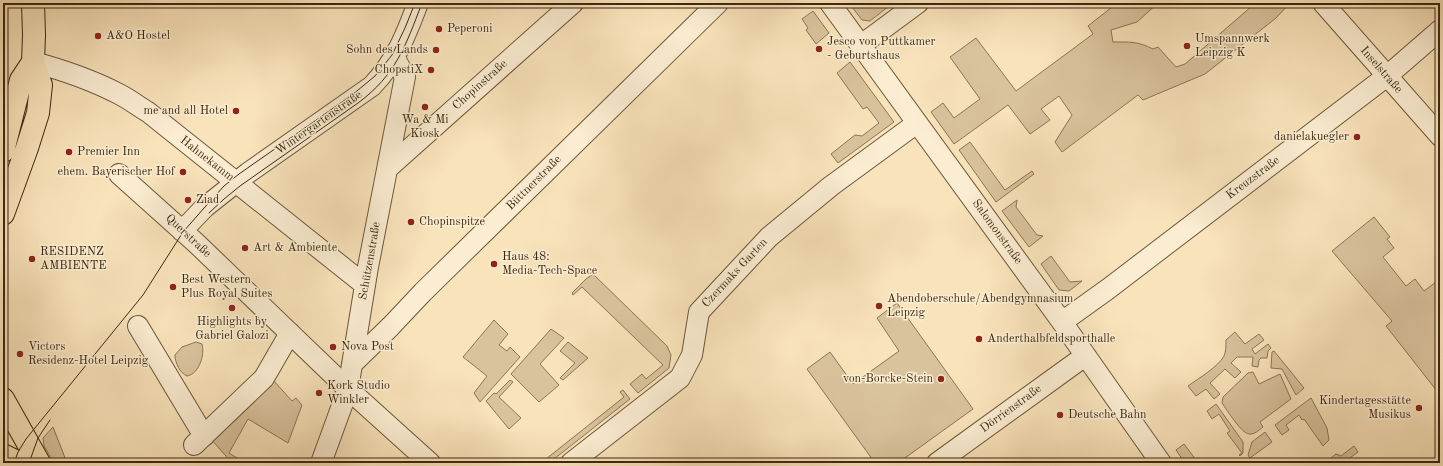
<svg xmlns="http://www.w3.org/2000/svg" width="1443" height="466" font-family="'Old Standard TT',serif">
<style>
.green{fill:#d9c39d;stroke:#8a7656}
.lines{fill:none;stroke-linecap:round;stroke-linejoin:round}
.minor-casing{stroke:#6b573a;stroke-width:22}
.major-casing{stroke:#3c280f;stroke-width:24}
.minor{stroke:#fbedd2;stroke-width:20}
.major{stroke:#f9e3ba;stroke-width:22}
.tram{stroke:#3c280f;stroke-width:1}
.poi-dot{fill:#8f2418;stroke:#fbedd2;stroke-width:1.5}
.labels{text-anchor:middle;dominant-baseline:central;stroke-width:3;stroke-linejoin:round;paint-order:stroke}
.poi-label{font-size:12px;fill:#3c280f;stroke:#fbedd2;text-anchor:start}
.street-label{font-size:12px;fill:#3c280f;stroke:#fbedd2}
</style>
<rect width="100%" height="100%" fill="#f9e3ba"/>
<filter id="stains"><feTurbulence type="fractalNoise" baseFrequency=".005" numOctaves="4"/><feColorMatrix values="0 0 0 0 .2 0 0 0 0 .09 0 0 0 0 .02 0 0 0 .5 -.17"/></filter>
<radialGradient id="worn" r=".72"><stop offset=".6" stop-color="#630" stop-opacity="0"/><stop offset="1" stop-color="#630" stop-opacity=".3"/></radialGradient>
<path class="green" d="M849,3H893L870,21L862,20Z
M1117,3H1158L1137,22L1111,30L1113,42C1128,42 1138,41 1153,49L1158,47L1176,67L1185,64L1252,6L1254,8L1260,3H1290L1276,18L1205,74L1143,100L1138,95L1062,152L1055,142L1072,115L1059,96L1041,109L1050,120L1030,134L1008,105L954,144L931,112L943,103L954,118L980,99L950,57L976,38L1016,91L1093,34L1088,26Z
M813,11L829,33L816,44L806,30L808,28L802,19Z
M850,62L894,122L838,163L831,154L855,135L862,136L879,123L867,107L863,109L837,73Z
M970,142L1005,190L1032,171L1034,174L996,202L959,150Z
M1017,200L1016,207L1037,235L1043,236L1029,247L1002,211Z
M1374,217L1390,237L1387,239L1394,248L1383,257L1406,286L1415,279L1424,291L1440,279V395L1386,326L1392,321L1332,251Z
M1051,256L1070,282L1082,281L1069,291L1059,290L1041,264Z
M593,274L667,346L671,355L669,368L638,393L630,384L642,374L646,379L663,365L582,287L573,295L572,293L586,279Z
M897,303L973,409L898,463H875L807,369L830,352L853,384L899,351L877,318Z
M494,320L508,334L499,345L507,351L510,347L520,357L480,402L474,393L487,376L463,357Z
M551,329L564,338L540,364L559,385L539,402L511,374Z
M1235,332L1245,344L1259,334L1264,340L1252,349L1255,354L1268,344L1271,348L1268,351L1267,358H1261L1259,360L1258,367L1252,366L1253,357H1237L1231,363L1241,372L1235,378L1225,369L1210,383L1220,394L1214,399L1206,389L1196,396L1188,386C1199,378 1218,367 1224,356C1226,351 1226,346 1226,340Z
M196,342L202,344C205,355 199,374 187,376C180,373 175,363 175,355L182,347Z
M568,342L588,358L563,380L560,378L575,363L560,351Z
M1274,351L1304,388L1296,395L1282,369L1271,368L1272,352Z
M1253,372L1259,384L1280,374L1291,399L1260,422L1263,427C1259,430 1254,435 1249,434C1241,433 1227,410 1222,403L1223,397L1248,373Z
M510,380L513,382L499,397L521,418L509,429L486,401L494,393L496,394Z
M274,381L292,401L296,398L302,405L288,443L248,419L229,453L237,458L232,463L211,439Z
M623,390L630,399L549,463H541L624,397L620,392Z
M1311,398L1327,428L1329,440L1323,446L1304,419L1302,420L1299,415L1286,425L1289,430L1282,435L1275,425Z
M1216,404L1243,442V453L1240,456L1239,455L1242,453L1227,433L1230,431L1219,414L1212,419L1207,411Z
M53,427L67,463H54L44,446L43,438Z
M1265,432L1272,442L1250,458L1248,455L1252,442Z
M1184,444L1196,460L1200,458L1203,463H1185L1176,450Z
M1354,446L1358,452L1343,463L1337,462L1335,463H1325L1336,454L1341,456Z"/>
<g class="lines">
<g class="minor-casing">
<path id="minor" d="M830,3L1062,322L1161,463
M1323,3L1440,136
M861,45L918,3
M33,62C63,70 92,80 119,94C129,99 138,106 148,112L365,285
M388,168L573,3
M119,174L196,243L348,389L430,463
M182,231L205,207L248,173L372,86C396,61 406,35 418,3
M1062,322L1108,289L1387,76L1440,30
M138,326L204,436
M352,364L391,326L423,292L718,3
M194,445L264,378L290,333
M321,463L348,389L368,267L405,77L395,58
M571,463L680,378L692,355L699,312L769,237L831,186L917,123
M937,463L1085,356"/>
</g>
<g class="major-casing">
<path id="major" d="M3,151L21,80L33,62
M3,214L27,148L38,113L41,85L33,62L34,35L33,3
M3,399L39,463
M3,455L19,463"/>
</g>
<use href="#minor" class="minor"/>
<use href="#major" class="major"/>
<path class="tram" d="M209,213L224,199L240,186L358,103C396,75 406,45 422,3
M14,463L18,452L26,439L143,295L183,232L205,207L224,186L239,174L352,95L375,76L392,55L405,28L415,3
M29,463L38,438L50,420"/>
</g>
<g class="poi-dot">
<circle cx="439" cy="29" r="4"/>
<circle cx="98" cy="36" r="4"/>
<circle cx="1187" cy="46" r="4"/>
<circle cx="819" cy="49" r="4"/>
<circle cx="436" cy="50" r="4"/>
<circle cx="431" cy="70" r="4"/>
<circle cx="425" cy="107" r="4"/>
<circle cx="236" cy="111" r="4"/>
<circle cx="1357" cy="137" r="4"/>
<circle cx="69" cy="152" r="4"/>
<circle cx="183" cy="172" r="4"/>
<circle cx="188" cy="200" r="4"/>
<circle cx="411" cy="222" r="4"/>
<circle cx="245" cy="248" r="4"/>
<circle cx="32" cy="259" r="4"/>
<circle cx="494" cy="264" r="4"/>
<circle cx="173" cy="287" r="4"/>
<circle cx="879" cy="306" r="4"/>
<circle cx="232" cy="308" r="4"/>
<circle cx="979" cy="339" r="4"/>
<circle cx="333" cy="347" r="4"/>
<circle cx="20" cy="354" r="4"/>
<circle cx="941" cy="379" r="4"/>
<circle cx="319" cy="393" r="4"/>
<circle cx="1419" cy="408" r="4"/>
<circle cx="1060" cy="415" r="4"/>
</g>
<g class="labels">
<g class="poi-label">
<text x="447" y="29">Peperoni</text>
<text x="106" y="36">A&amp;O Hostel</text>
<text x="1195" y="39">Umspannwerk<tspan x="1195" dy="14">Leipzig K</tspan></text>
<text x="827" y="42">Jesco von Puttkamer<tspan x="827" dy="14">- Geburtshaus</tspan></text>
<text x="428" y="50" text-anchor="end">Sohn des Lands</text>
<text x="423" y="70" text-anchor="end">ChopstiX</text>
<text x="228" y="111" text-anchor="end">me and all Hotel</text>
<text x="425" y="120" text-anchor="middle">Wa &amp; Mi<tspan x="425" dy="14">Kiosk</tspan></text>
<text x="1349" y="137" text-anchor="end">danielakuegler</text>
<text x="77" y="152">Premier Inn</text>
<text x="175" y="172" text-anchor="end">ehem. Bayerischer Hof</text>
<text x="196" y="200">Ziad</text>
<text x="419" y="222">Chopinspitze</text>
<text x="253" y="248">Art &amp; Ambiente</text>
<text x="40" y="252">RESIDENZ<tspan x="40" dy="14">AMBIENTE</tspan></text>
<text x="502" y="257">Haus 48:<tspan x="502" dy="14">Media-Tech-Space</tspan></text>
<text x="181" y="280">Best Western<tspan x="181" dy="14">Plus Royal Suites</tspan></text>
<text x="887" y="299">Abendoberschule/Abendgymnasium<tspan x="887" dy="14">Leipzig</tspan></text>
<text x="232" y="322" text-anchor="middle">Highlights by<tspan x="232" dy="14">Gabriel Galozi</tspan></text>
<text x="987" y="339">Anderthalbfeldsporthalle</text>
<text x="28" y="347">Victors<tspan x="28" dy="14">Residenz-Hotel Leipzig</tspan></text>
<text x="341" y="347">Nova Post</text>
<text x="933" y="379" text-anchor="end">von-Borcke-Stein</text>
<text x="327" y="386">Kork Studio<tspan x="327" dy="14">Winkler</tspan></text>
<text x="1411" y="401" text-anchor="end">Kindertagesstätte<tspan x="1411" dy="14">Musikus</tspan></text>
<text x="1068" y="415">Deutsche Bahn</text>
</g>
<g class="street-label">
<text transform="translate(1381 70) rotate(49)">Inselstraße</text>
<text transform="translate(480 85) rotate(-42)">Chopinstraße</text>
<text transform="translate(319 123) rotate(-35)">Wintergartenstraße</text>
<text transform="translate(207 159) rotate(38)">Hahnekamm</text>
<text transform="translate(1253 178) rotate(-37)">Kreuzstraße</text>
<text transform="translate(534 183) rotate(-45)">Büttnerstraße</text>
<text transform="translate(997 232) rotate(54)">Salomonstraße</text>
<text transform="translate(188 236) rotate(43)">Querstraße</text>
<text transform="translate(370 261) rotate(-80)">Schützenstraße</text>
<text transform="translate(735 273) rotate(-47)">Czermaks Garten</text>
<text transform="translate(1011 409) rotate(-36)">Dörrienstraße</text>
</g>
</g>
<rect width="1443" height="466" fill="none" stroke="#f9e3ba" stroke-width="16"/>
<rect x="4" y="4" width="1435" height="458" fill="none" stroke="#3c280f" stroke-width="2"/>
<rect x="8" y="8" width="1427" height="450" fill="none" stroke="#3c280f"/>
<rect width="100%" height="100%" filter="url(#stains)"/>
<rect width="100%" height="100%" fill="url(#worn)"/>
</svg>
